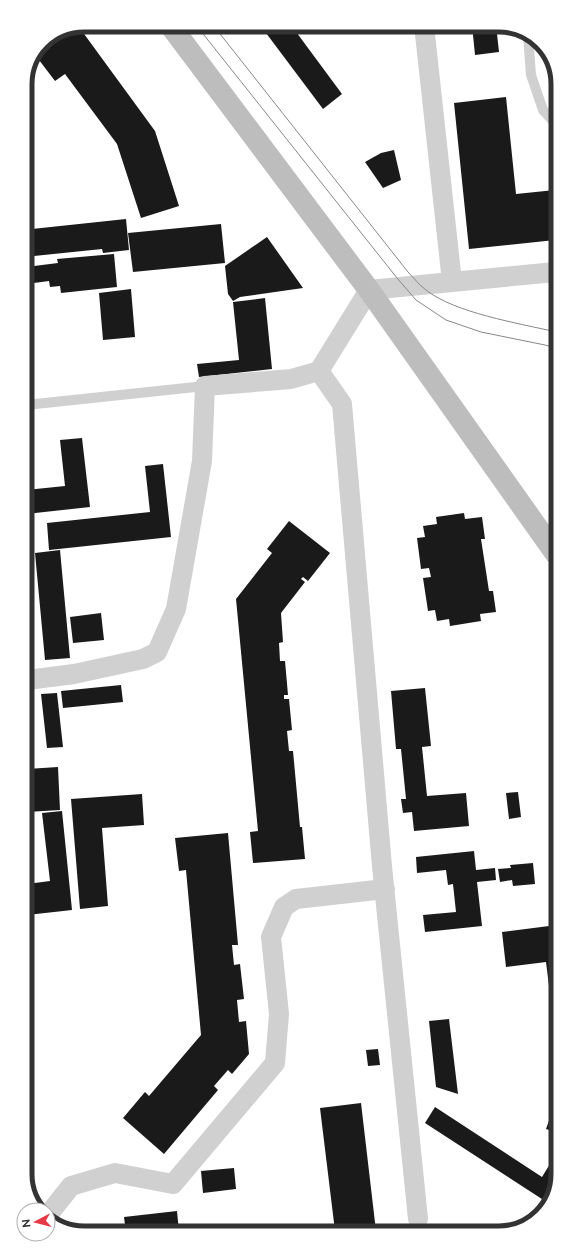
<svg xmlns="http://www.w3.org/2000/svg" width="583" height="1258" font-family="Raleway,sans-serif">
<style>
.building{fill:#1a1a1a}
.lines{fill:none;stroke-linecap:round;stroke-linejoin:round}
.lane{stroke:#d0d0d0;stroke-width:10}
.street{stroke:#d0d0d0;stroke-width:20}
.secondary{stroke:#bdbdbd;stroke-width:22}
.tram{stroke:#888;stroke-width:1}
.rim{fill:none;stroke:#333;stroke-width:5}
</style>
<rect width="100%" height="100%" fill="#fff"/>
<path class="building" d="M260,25H291L342,94L323,109Z
M472,25H496L499,52L475,55Z
M79,27L155,131L179,206L141,218L117,144L65,74L55,81L36,56L42,42Z
M506,97L516,194L555,190V240L469,249L454,103Z
M394,150L401,180L383,188L365,162L381,153Z
M25,182H26L31,229L26,230Z
M126,219L129,250L103,253L102,249L34,256L32,229Z
M221,224L225,263L133,272L128,233Z
M267,237L303,288L240,297L233,301L228,294L225,266Z
M114,254L117,287L61,293L60,286L50,287L49,281L26,284V267L58,263L57,259Z
M131,289L135,337L103,340L99,293Z
M265,298L272,369L199,377L197,364L239,360L233,302Z
M82,438L90,507L26,514V490L65,486L60,440Z
M163,464L171,537L49,550L47,523L150,512L145,466Z
M464,513L465,519L482,517L485,539H481L489,591H493L496,612L480,614L481,621L450,626L449,619L437,621L435,610L428,611L423,578L431,577L429,568L421,569L417,538L425,537L423,526L437,524L436,517Z
M289,521L330,553L308,581L303,577L301,579L305,582L281,613L283,642L279,643L280,661H285L288,695H284V699H289L292,730L287,731L289,751H293L300,827H302L305,859L253,863L250,832L258,831L236,599L272,553L267,549Z
M60,550L70,658L45,660L35,553Z
M101,613L104,640L73,643L70,617Z
M121,685L123,702L63,708L61,691Z
M425,688L431,746L422,747L427,796L466,793L469,826L414,831L412,812L403,813L401,799H406L401,749H396L391,691Z
M57,693L63,747L47,748L41,694Z
M58,767L60,810L27,812V769Z
M518,792L521,817L509,819L506,793Z
M142,794L144,825L102,828L108,906L80,909L71,799Z
M62,811L72,910L27,915V884L50,881L42,813Z
M228,833L238,945H232L234,965L240,964L244,999L237,1000L239,1022L246,1021L249,1054L232,1074L228,1070L214,1086L218,1090L164,1154L123,1118L145,1092L149,1096L201,1035L186,870L179,871L175,838Z
M474,851L476,870L495,868L496,880L477,882L482,926L425,932L423,915L456,912L453,884L448,885L446,870L417,873L416,857Z
M533,863L535,884L513,886L512,880L500,882L498,869L511,868L510,865Z
M557,925L558,1050H557L546,962L506,967L502,932Z
M449,1019L458,1094L436,1087L429,1021Z
M378,1049L380,1065L368,1066L366,1050Z
M361,1103L376,1231H335L320,1108Z
M435,1107L542,1177L558,1151V1174L555,1186L545,1201L425,1123Z
M551,1115L558,1117V1133L546,1129Z
M234,1168L236,1189L203,1193L201,1171Z
M177,1211L179,1232L126,1233L124,1217Z"/>
<g class="lines">
<path class="lane" d="M528,35L531,75L543,110L555,123
M26,405L205,386"/>
<path class="street" d="M424,25L452,282
M319,371L342,404L382,866L418,1219
M27,680L74,674L143,659L157,652L176,609L202,461L205,386L291,379L319,371L369,290L555,272
M48,1215L71,1186L115,1173L173,1184L275,1063L279,1014L271,937L284,907L296,899L385,889"/>
<path class="secondary" d="M170,25L369,290L556,554"/>
<path class="tram" d="M196,25L397,278L416,300L446,320L481,332L545,345L556,348
M213,25L408,272C414,278 419,285 426,290C455,313 518,323 556,332"/>
</g>
<path d="M0 0H583V1258H0ZM84 32H499A52 52 0 0 1 551 84V1174A52 52 0 0 1 499 1226H84A52 52 0 0 1 32 1174V84A52 52 0 0 1 84 32Z" fill="#fff" fill-rule="evenodd"/>
<path class="rim" d="M84 32H499A52 52 0 0 1 551 84V1174A52 52 0 0 1 499 1226H84A52 52 0 0 1 32 1174V84A52 52 0 0 1 84 32Z"/>
<g transform="translate(36 1222) rotate(263)"><circle r="19" fill="#ffffff" stroke="#adadad"/>
<path d="M0-3L7 15L0 10L-7 15Z" fill="#e63946"/>
<text y="-6" font-size="11" font-weight="bold" text-anchor="middle" fill="#333333">N</text>
</g>
</svg>
